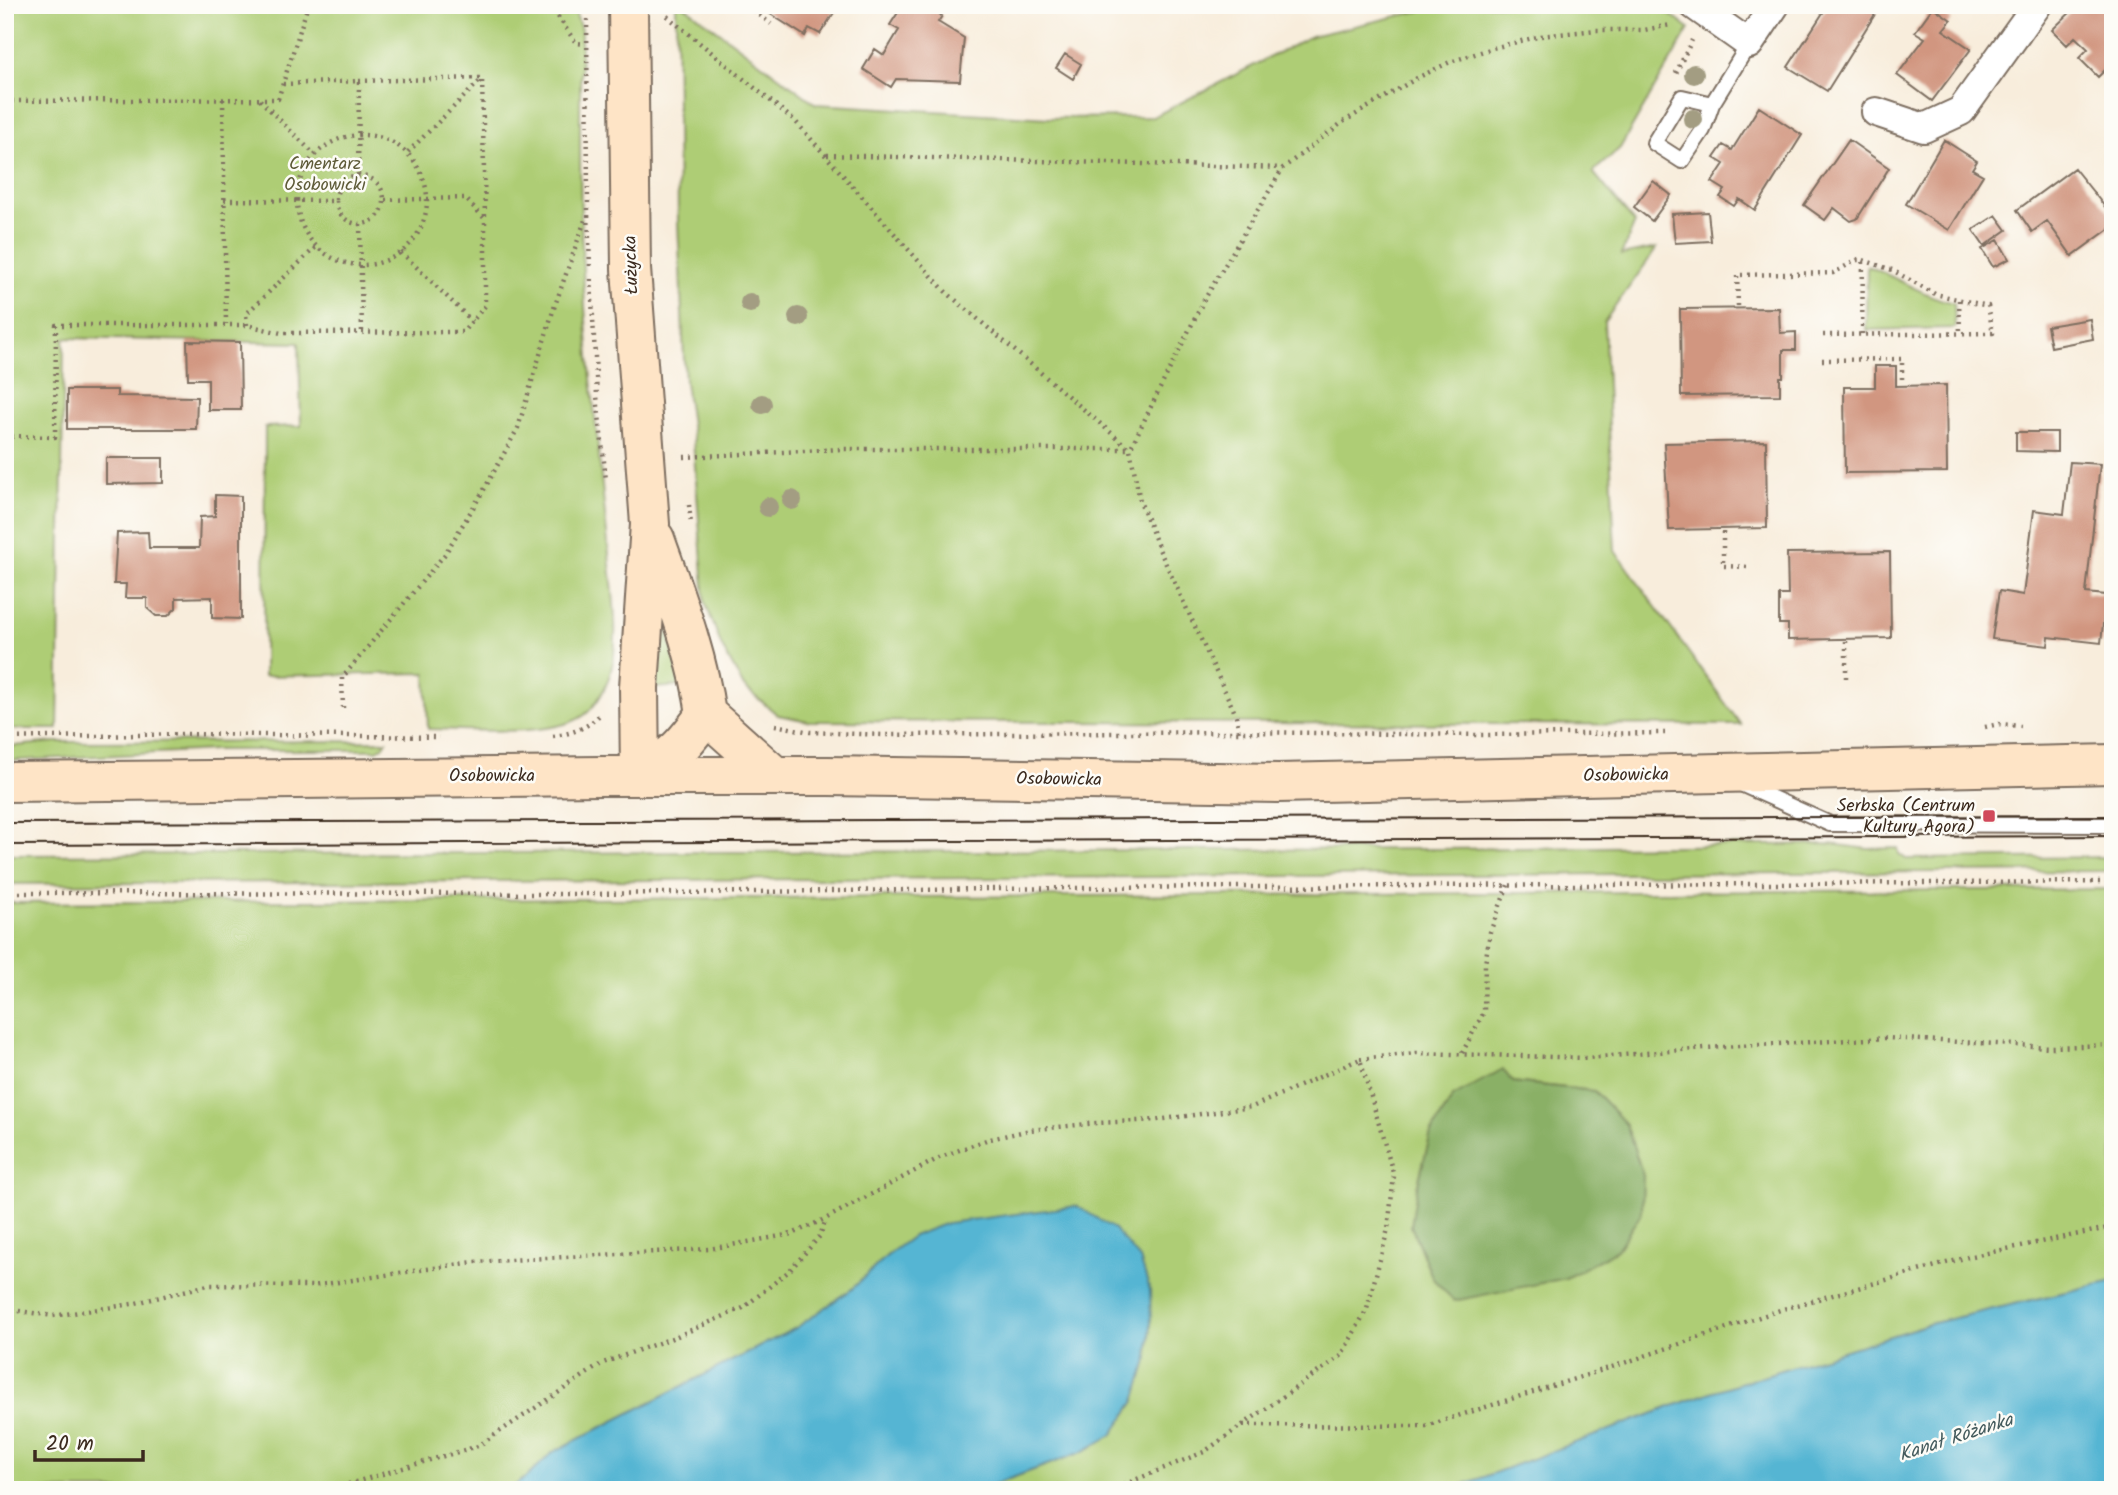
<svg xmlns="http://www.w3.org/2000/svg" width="2118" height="1495" font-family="Kalam,sans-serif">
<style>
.green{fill:#aecd75;stroke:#747c4a;stroke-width:2;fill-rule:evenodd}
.forest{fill:#8ab066;stroke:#626d42;stroke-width:2}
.water{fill:#54b5d3;stroke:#487078;stroke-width:2}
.building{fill:#d19680}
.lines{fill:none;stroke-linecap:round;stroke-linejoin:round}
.lane-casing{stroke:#7d6e60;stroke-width:18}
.street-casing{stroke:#7d6e60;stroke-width:32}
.secondary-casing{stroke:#7d6e60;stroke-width:42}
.path{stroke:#7d6e60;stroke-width:4.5;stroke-dasharray:2 5;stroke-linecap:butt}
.lane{stroke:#fff;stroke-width:14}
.street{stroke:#fff;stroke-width:28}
.secondary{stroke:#fee4c6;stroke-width:38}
.tram{stroke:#3b2a1e;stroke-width:2}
.tree{fill:#a39d82}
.poi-dot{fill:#d1495b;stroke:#fdfcf7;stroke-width:2.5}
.labels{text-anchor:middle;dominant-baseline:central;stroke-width:5;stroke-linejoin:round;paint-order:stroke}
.park-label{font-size:18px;fill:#5e5b38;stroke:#fdfcf7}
.street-label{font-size:18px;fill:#3b2a1e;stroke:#fdfcf7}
.poi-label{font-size:18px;fill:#3b2a1e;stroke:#fdfcf7;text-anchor:end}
.water-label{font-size:19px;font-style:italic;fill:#445b5d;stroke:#fdfcf7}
</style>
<rect width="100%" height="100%" fill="#fdfcf7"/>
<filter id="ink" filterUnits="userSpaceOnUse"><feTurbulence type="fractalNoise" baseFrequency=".0143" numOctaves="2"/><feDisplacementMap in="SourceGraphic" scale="14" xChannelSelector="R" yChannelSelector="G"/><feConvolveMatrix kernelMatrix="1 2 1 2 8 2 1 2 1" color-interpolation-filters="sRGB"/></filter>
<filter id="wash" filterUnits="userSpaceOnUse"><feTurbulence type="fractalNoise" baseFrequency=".00686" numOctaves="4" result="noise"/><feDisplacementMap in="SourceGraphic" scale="28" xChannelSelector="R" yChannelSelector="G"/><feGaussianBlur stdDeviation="1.57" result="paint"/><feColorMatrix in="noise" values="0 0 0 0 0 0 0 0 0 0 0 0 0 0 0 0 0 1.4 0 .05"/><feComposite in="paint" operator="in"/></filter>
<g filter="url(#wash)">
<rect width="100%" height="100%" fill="#f8eddc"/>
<path class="green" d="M5,5H573L581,30C579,143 579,257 590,369C596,427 602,486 608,544C611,580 618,618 614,655C611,677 604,696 588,712C560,739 467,729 428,729L426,673L264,676L265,427L301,426L299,343L64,338L58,729H5Z
M676,5H683L816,104L1049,118L1153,117L1311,36L1446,5H1658L1689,29L1620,148L1593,172L1635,223L1621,255L1657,248L1604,322L1615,551L1741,725L808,721L778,715L744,687L722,647L705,602L693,439L685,382L678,222Z
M1867,266C1897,277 1923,296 1954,303L1955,328L1866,330Z
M665,615L681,686L653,688L656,616Z
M387,741L384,746L377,750H214L5,761V747L55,742Z
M1831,844L1868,849L1898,848L1899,854L1906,859L2113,857V871L5,884V855L1440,849Z
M2113,889V1281L1929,1324L1708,1393L1449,1490H979L1082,1452L1112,1435L1135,1401L1148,1357L1151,1325L1077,1206L1029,1214L890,1253L852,1289L796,1328L553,1452L529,1475L509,1490H5V903ZM1512,1082L1594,1091L1626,1125L1643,1176L1417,1188L1431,1134L1453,1097Z"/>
<path class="forest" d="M1503,1069L1512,1082L1594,1091L1626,1124L1643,1176L1642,1212L1617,1250L1566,1278L1454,1301L1433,1279L1411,1226L1417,1188L1431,1133L1453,1097Z"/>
<path class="water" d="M1077,1206L1114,1229L1140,1259L1150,1290L1151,1325L1148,1357L1135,1401L1112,1435L1082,1452L979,1490H509L529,1475L553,1452L796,1328L852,1289L890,1253L913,1236L947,1223Z
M2113,1281V1490H1449L1708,1393L1929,1324Z"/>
<g id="blocks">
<path class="building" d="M764,5H839L820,34L809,28L805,36L767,12L769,8Z
M903,5H926L942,16L938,22L964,38L960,81L896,79L891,87L863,69L875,49L884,55L899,30L890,25Z
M1828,5H1868L1877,11L1827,91L1788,67Z
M2078,5H2113V75L2107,68L2098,77L2079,58L2088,49L2075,37L2067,45L2052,30Z
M1933,7L1951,20L1943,30L1971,49L1932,101L1897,75L1925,38L1915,32Z
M1065,54L1081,64L1073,79L1056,68Z
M1759,107L1802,135L1755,210L1739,199L1734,206L1720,197L1725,190L1712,182L1724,164L1714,158L1723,145L1732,150Z
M1849,140L1889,168L1857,219L1851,221L1834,208L1825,220L1804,205Z
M1944,140L1977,161L1972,169L1983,175L1949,230L1906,204Z
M2074,168L2113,217V226L2072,256L2047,221L2032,232L2017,210Z
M1653,181L1671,195L1652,221L1634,207Z
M1708,212L1711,241L1675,243L1672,214Z
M1996,215L2007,230L1984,246L1973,230Z
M1998,240L2009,259L1993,267L1982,249Z
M1779,308L1780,333L1796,332V350H1783V377H1780V395L1681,396L1680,309Z
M2090,319L2093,339L2051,347L2047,326Z
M187,341L240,342L241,410H208V379H188Z
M1875,366H1896V386L1946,385L1947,472L1845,473L1844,387H1875Z
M67,390H117V396L197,397L196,429H67Z
M2016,432H2057V452L2016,451Z
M1766,441L1767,528L1669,530L1664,443Z
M106,458H163V483L106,484Z
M2070,462L2100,464L2086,593L2106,595L2101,643L2049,637L2048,646L1992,639L1999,591L2023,595L2034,510L2064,514Z
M215,495L241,496V619L212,618V597L176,598V608L168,616H156L147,608V598H125L126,584H114L117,533L148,532L149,548H199L200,517L215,516Z
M1890,552L1891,638L1788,640V624H1779V595H1788L1787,553Z"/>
</g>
</g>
<g filter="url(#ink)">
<use href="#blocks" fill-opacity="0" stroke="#7d6e60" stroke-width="2"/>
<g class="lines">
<g class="lane-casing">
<path id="lane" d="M1712,104L1682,97L1654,143L1682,161L1703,130L1712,104L1749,44
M1741,784L1830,824L2113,825"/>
</g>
<g class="street-casing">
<path id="street" d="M1694,5L1749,44L1775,5
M1876,112L1924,128L1961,111L2037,5"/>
</g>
<g class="secondary-casing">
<path id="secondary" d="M628,5L631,269L650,524L639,687L640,776
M655,539C675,596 698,655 706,714L775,776
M640,776C673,757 684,745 706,714
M5,782L602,776H828L1278,783L2113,764"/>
</g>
<path class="path" d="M550,5L576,43L586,44
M587,5L588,213L590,267
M754,5L752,9L771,24
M667,16L795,121L945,291L1130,449
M1676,73L1692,40
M359,81L482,78L485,219
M283,84L359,81L358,175
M223,99L226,324
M260,100L314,154
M5,101L278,99L308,5
M297 200a65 65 0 1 1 130 0a65 65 0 1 1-130 0Z
M408,152L482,79
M827,155L1283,168
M336 200a24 24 0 1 1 48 0a24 24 0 1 1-48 0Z
M224,200L335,201
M360,224L362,333
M401,252L472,321
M591,279L597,396L606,480
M1959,300L1960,333
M1738,306L1737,275L1833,273L1857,260H1863L1892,270L1935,294L1988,306L1993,333L1823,335
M247,325L246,314L316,247
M1862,334L1863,260
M1822,360L1902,359V382
M5,436L55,437L56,325H247L281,333L463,332L485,306V219L465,198L384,200
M684,457L842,449H1129
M689,505L691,524
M1723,532V566L1749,567
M1846,641V678
M343,708L342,678L445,554L485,488L518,428L553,311L586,217
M775,725L810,732L883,735L1239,732L1481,735L1665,733
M1985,727L1999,724L2021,726
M1239,731L1236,715L1159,549L1140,501L1130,449L1204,300L1283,168L1343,122L1417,78L1450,62L1493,48L1541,36L1596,30H1644L1671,25
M553,736C570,734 589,728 600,714
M5,738L182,734L439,737
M5,893L590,894L1074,888L2113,882
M1462,1053L1484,1012L1485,964L1490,932L1508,885
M1360,1059L1416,1053L1588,1058L1705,1048L1886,1038L2051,1047L2113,1045
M5,1309L53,1316L132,1304L208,1285L312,1286L474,1262L709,1249L792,1234L827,1218L941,1157L986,1140L1030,1130L1096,1123L1157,1120L1252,1107L1360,1059L1394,1176L1388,1229L1367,1309L1341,1356L1204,1452L1110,1490
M1243,1425L1426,1426L1609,1368L1783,1309L1968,1257L2113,1227
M328,1490L478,1446L603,1363L675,1337L743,1308L789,1271L820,1236L826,1219"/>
<use href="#lane" class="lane"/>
<use href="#street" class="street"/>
<use href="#secondary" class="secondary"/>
<path class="tram" d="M5,823L2113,816
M5,845L2113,836"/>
</g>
<g class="tree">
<circle cx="1694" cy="74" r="10"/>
<circle cx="1693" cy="119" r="10"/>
<circle cx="750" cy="303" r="10"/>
<circle cx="798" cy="317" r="10"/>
<circle cx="762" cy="404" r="10"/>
<circle cx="792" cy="500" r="10"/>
<circle cx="768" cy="507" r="10"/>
</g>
</g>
<rect class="poi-dot" x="1982" y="809" width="14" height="14" rx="3.5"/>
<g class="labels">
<g class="park-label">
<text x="325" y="164">Cmentarz<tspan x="325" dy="21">Osobowicki</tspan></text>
</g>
<g class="street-label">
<text transform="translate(632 265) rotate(-92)">Łużycka</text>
<text x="492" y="776">Osobowicka</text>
<text transform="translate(1626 776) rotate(-1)">Osobowicka</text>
<text transform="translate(1059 780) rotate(1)">Osobowicka</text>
</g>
<g class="poi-label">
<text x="1975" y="806">Serbska (Centrum<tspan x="1975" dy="21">Kultury Agora)</tspan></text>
</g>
<g class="water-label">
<text transform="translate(1956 1438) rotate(-18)">Kanał Różanka</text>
</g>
</g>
<rect width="2118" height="1495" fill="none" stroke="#fdfcf7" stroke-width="28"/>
<path d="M35 1450v10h108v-10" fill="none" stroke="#3b2a1e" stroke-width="3.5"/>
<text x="46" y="1450" font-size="21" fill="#3b2a1e" stroke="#fdfcf7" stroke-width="5" paint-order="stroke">20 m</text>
</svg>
